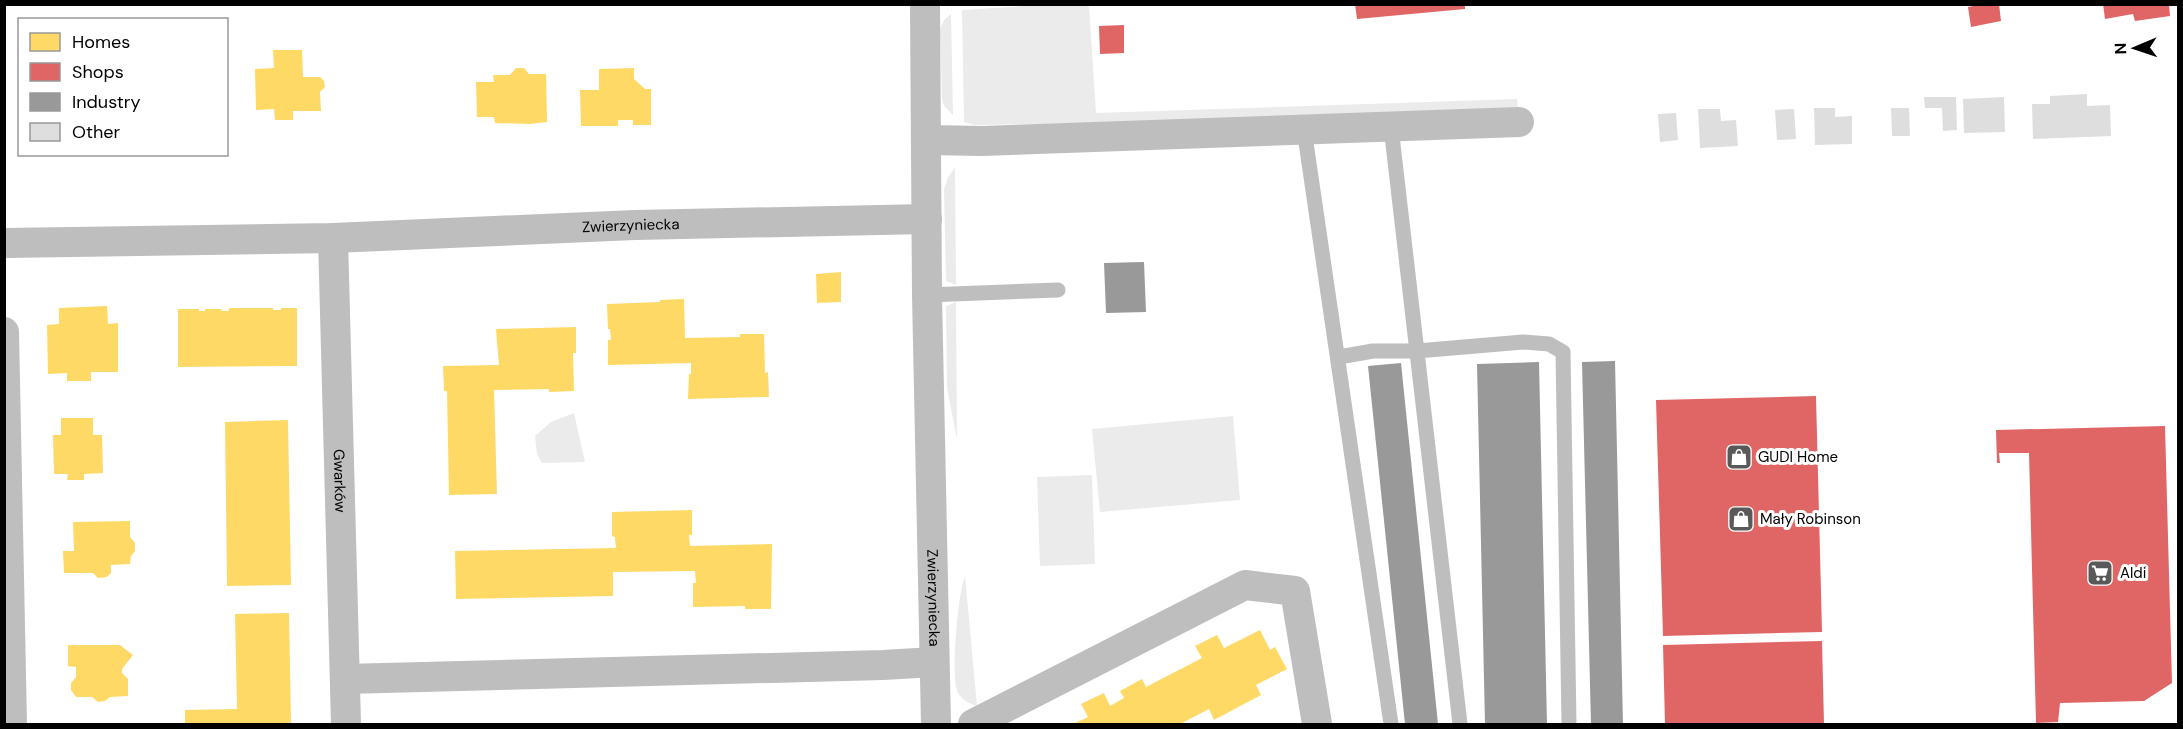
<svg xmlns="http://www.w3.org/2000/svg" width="2183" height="729" font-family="'DM Sans',sans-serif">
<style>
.green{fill:#ebebeb}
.homes{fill:#ffd966}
.shops{fill:#e06666}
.industry{fill:#999}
.building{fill:#dedede}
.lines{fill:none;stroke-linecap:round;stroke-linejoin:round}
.service{stroke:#bebebe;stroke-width:15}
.minor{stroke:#bebebe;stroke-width:30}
.labels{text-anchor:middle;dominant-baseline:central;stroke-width:6;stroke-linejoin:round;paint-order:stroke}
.street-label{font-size:15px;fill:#000;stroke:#fff}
.poi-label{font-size:15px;fill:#000;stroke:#fff;text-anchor:start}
</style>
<rect width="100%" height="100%" fill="#fff"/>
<path class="green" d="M1040,5H1089L1096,113L1517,99L1518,108L1095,123L974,125L964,122L962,10Z
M951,14L953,115L944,106L942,99L940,29L944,20Z
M955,168L956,285L946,281L944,189L948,177Z
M956,302L957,439L947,388L946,306Z
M574,413L585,462L542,463L537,454L535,436L551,422Z
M1233,416L1240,500L1100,512L1092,429Z
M1092,475L1095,564L1040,566L1037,477Z
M965,576L977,706C969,703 963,701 958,693C950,678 958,593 965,576Z"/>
<path class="homes" d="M273,50H302L303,77H320L324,81L325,87L320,92L321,111H293V120H275L274,109L256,110L255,69L274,68Z
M516,68H524L529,74H546L547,122L530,124L495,123L494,117H477L476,82H494L493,75H510Z
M634,68V79L645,89H651V125H633V120H618V126H581L580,90H599V69Z
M841,272V302L817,303L816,274Z
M684,299L685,338L740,337V334H764L765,373L768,372L769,397L688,399L689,374H691V363L608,365V340H611L610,329H608L607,304L660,302V300Z
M107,306L108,324L118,323V372H91V381H67V373L48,374L47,325L59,324V308Z
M229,308H273V310H281V308H297V366L178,367V309H199V311H205V309H221L222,311H229Z
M576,327V353H573L574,391L549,392V389L494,390L497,494L449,495L447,391H444L443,366L499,365L496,329Z
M61,418H93V435H102L103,473L84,474V480H67L68,474H54L53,435H61Z
M288,420L291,585L227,586L225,422Z
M692,510V535H689L690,546L772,544L771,609H745V606L693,607V583H696L695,571L613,572V596L456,599L455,551L616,548L615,537L612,536V512Z
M130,521V537L135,543V551L131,556L130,564L111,565V573L107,577L98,578L93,573H64L63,551H74L73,522Z
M289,613L291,724H185V710L237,709L235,614Z
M1260,630L1270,650L1275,647L1287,669L1256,685L1261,695L1214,720L1209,709L1180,724H1073L1088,717L1081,704L1104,693L1110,706L1124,698L1120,691L1142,679L1146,687L1202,658L1195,646L1217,635L1224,648Z
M68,645H120L133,655L122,669V673L128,679V696L110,697L105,701L98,702L92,697H76L71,690V683L76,677V667L68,666Z"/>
<path class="shops" d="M1355,4H1465V9L1357,19Z
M1984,4H1999L2001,21L1971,27L1968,7Z
M2103,4H2169L2170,16L2135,21L2133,14L2105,19Z
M1124,25V53L1100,54L1099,26Z
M1816,396L1822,632L1663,636L1656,400Z
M2165,426L2172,683L2144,701L2060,703L2058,722L2036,723L2029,453H1999L2000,463H1997L1996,430Z
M1822,641L1824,724H1665L1663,645Z"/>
<path class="industry" d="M1144,262L1146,312L1106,313L1104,263Z
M1615,361L1623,724H1591L1582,362Z
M1539,362L1547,724H1485L1477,364Z
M1401,363L1438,724H1405L1368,366Z"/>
<path class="building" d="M2087,94V106L2110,105L2111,136L2033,139L2032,104H2050V96Z
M1924,97H1956L1957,130L1943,131L1942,108H1925Z
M2004,97L2005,132L1964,133L1963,99Z
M1814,108H1835V117L1852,116V144L1815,145Z
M1891,108H1909L1910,136H1892Z
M1698,109H1720L1721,121L1736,120L1738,146L1700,148Z
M1794,109L1796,139L1777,140L1775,110Z
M1676,113L1678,140L1660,142L1658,114Z"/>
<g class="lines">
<path class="service" d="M1391,127L1460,724
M1304,129L1391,724
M927,295L1058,290
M1339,357L1373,351H1417L1523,342L1549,344L1563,352L1569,724"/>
<g class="minor">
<path id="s1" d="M925,4L927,295L936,724"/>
<path d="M928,140L982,141L1519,122"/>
<path id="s2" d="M333,238L346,724"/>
<path id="s3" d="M4,243L333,238L635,225L927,219"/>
<path d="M4,332L12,724"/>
<path d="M345,679L883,665L934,662"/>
<path d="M973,724L1245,585L1295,591L1317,724"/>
</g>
</g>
<defs>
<g id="shop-square" transform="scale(1.35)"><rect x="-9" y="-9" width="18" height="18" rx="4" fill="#595959" stroke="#fff"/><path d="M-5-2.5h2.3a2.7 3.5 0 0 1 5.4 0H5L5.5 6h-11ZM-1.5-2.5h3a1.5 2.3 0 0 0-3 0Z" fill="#fff"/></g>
<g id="supermarket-square" transform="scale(1.35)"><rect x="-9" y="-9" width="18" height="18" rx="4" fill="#595959" stroke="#fff"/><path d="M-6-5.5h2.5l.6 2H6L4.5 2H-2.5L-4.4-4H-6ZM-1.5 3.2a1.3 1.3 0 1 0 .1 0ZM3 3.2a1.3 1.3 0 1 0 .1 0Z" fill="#fff"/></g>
</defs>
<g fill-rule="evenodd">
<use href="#shop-square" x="1739" y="457"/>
<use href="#shop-square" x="1741" y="519"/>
<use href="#supermarket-square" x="2100" y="573"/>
</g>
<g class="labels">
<g class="street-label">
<text stroke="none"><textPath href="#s3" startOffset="627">Zwierzyniecka</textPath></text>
<text stroke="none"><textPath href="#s2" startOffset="243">Gwarków</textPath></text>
<text stroke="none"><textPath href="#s1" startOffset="594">Zwierzyniecka</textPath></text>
</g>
<g class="poi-label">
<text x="1758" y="457">GUDI Home</text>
<text x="1760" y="519">Mały Robinson</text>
<text x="2120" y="573">Aldi</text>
</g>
</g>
<rect width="2183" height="729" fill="none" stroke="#000000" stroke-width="12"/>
<rect x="18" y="18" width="210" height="138" fill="#ffffff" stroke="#999999" stroke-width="1.5"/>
<rect x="30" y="33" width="30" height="18" fill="#ffd966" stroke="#999999" stroke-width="1.5"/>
<text x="72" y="48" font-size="18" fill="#000000">Homes</text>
<rect x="30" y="63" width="30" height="18" fill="#e06666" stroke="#999999" stroke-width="1.5"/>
<text x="72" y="78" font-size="18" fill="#000000">Shops</text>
<rect x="30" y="93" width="30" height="18" fill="#999999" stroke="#999999" stroke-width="1.5"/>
<text x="72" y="108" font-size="18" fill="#000000">Industry</text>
<rect x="30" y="123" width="30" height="18" fill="#dedede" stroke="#999999" stroke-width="1.5"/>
<text x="72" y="138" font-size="18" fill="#000000">Other</text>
<g transform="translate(2135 48) rotate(268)" stroke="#ffffff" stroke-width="4.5" paint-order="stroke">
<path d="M0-4.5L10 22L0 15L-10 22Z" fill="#000000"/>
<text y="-9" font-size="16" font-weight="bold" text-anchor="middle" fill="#000000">N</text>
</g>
</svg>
